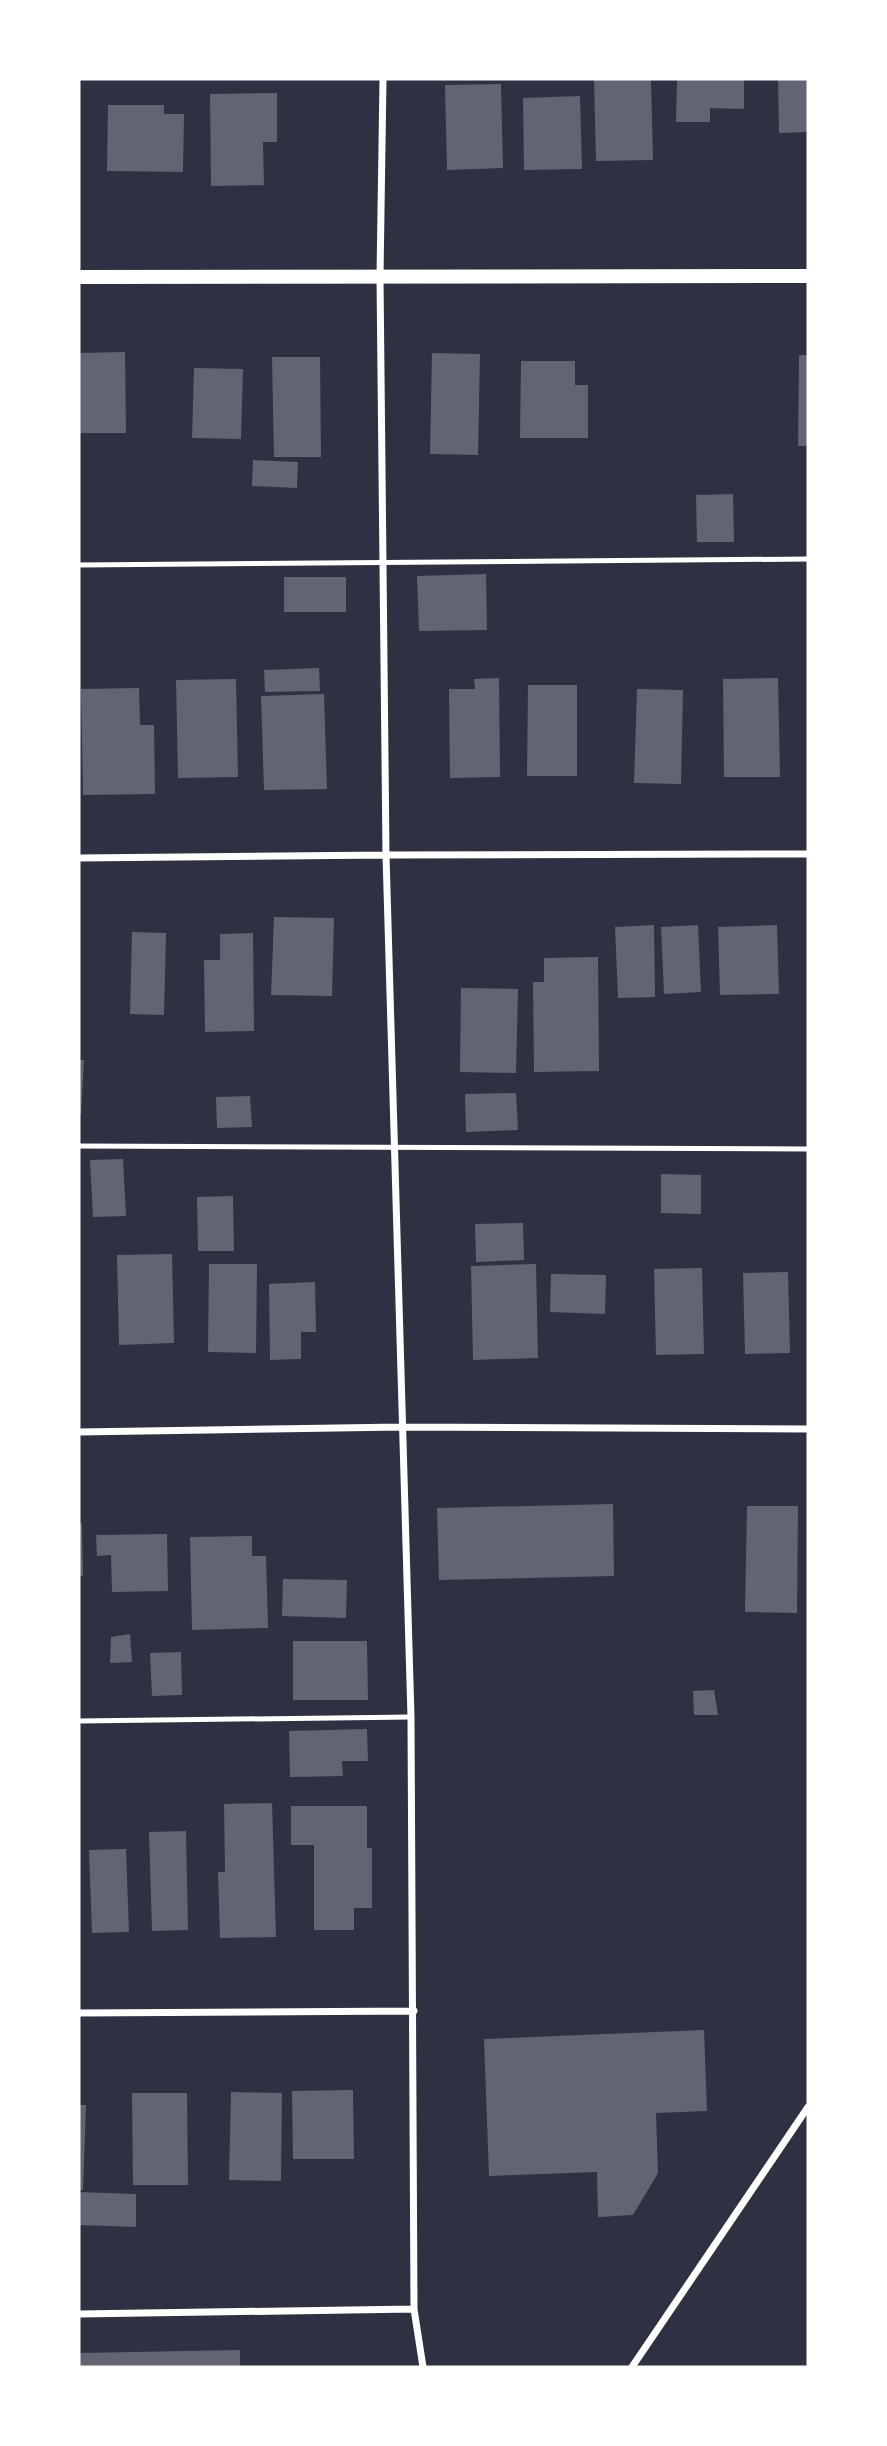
<svg xmlns="http://www.w3.org/2000/svg" width="887" height="2446" font-family="Figtree,sans-serif">
<style>
.building{fill:#626471}
.lines{fill:none;stroke-linecap:round;stroke-linejoin:round}
.service{stroke:#fff;stroke-width:5}
.minor{stroke:#fff;stroke-width:7}
.secondary{stroke:#fff;stroke-width:14}
</style>
<rect width="100%" height="100%" fill="#2d3142"/>
<path class="building" d="M594,79H651L653,160L596,161Z
M677,79H744V109L710,108V122H676Z
M778,79H808V132L779,133Z
M501,84L503,168L447,170L445,85Z
M277,93V142H263L264,185L211,186L210,94Z
M580,96L582,169L524,170L523,98Z
M108,105H164V114H184L183,172L107,171Z
M125,352L126,433H79V353Z
M432,353L480,354L478,455L430,454Z
M799,355H808V446H798Z
M272,357H320L321,457H274Z
M521,361H575V385H588V438H520Z
M194,368L243,369L241,439L192,438Z
M253,460L298,462L297,488L252,486Z
M733,494L734,542H697L696,495Z
M486,574L487,630L419,631L417,576Z
M284,577H346V612H284Z
M319,668L320,691L265,692L264,670Z
M499,678L500,777L450,778L449,689H475L474,679Z
M778,678L780,777H724L723,679Z
M236,679L238,777L178,778L176,680Z
M528,685H577V776H527Z
M139,688L140,725H154L155,794L83,795L81,689Z
M637,689L683,690L681,784L634,783Z
M324,694L327,789L264,790L261,696Z
M274,917L334,918L332,996L271,995Z
M654,925L655,997L618,998L615,927Z
M698,925L701,992L664,994L661,927Z
M777,925L779,994L720,995L718,927Z
M132,932L166,933L164,1015L130,1014Z
M253,933L254,1031L205,1032L204,960H220V934Z
M598,957L599,1071L534,1072L533,982H544V958Z
M461,988L518,989L516,1073L460,1072Z
M79,1060H84L81,1114H79Z
M516,1093L518,1130L466,1132L465,1094Z
M250,1096L252,1127L217,1128L216,1097Z
M123,1159L126,1216L93,1217L90,1160Z
M661,1174L701,1175V1214L661,1213Z
M233,1196L234,1251H198L197,1197Z
M523,1223L524,1260L476,1262L475,1224Z
M172,1254L174,1343L119,1345L117,1255Z
M209,1264H257L256,1353L208,1352Z
M536,1264L538,1358L473,1360L471,1266Z
M702,1268L704,1354L656,1355L654,1269Z
M788,1272L790,1353L745,1354L743,1273Z
M551,1274L606,1275L605,1314L550,1312Z
M315,1282L316,1332H301V1359L270,1360L269,1284Z
M613,1504L614,1576L439,1580L437,1508Z
M747,1506H798L797,1613L745,1612Z
M82,1523L83,1576H79V1524Z
M167,1534L168,1591L112,1592L111,1555L97,1556L96,1535Z
M252,1536V1556H266L268,1628L192,1630L190,1537Z
M283,1579L347,1580L346,1618L282,1616Z
M130,1634L132,1662L110,1663L111,1637Z
M293,1641H367L368,1700H293Z
M181,1652L182,1695L152,1696L150,1653Z
M714,1690L718,1715H694L693,1691Z
M367,1729L368,1761H342L343,1776L290,1777L289,1731Z
M272,1803L276,1937L220,1938L218,1872H225L224,1804Z
M291,1806H367V1848H372V1908H354V1930H314V1845H291Z
M186,1831L188,1930L152,1931L149,1832Z
M126,1849L129,1932L92,1933L89,1850Z
M704,2030L707,2111L656,2113L658,2173L633,2215L598,2217L597,2172L489,2176L484,2039Z
M353,2090L354,2159H293L292,2091Z
M231,2092L282,2093L281,2181L229,2180Z
M132,2093H187L188,2185H133Z
M79,2105H86L83,2190H79Z
M79,2192L136,2194V2227L79,2225Z
M240,2350V2367H79V2353Z"/>
<g class="lines">
<path class="service" d="M79,565L808,559
M79,1146L808,1149
M79,1721L411,1717"/>
<path class="minor" d="M383,79L380,277L386,855L411,1717L414,2309L423,2367
M79,858L386,855L808,854
M79,1432L402,1427L808,1429
M79,2013L414,2011
M79,2314L414,2309
M632,2367L808,2107"/>
<path class="secondary" d="M79,277L808,276"/>
</g>
<rect width="887" height="2446" fill="none" stroke="#ffffff" stroke-width="161"/>
</svg>
